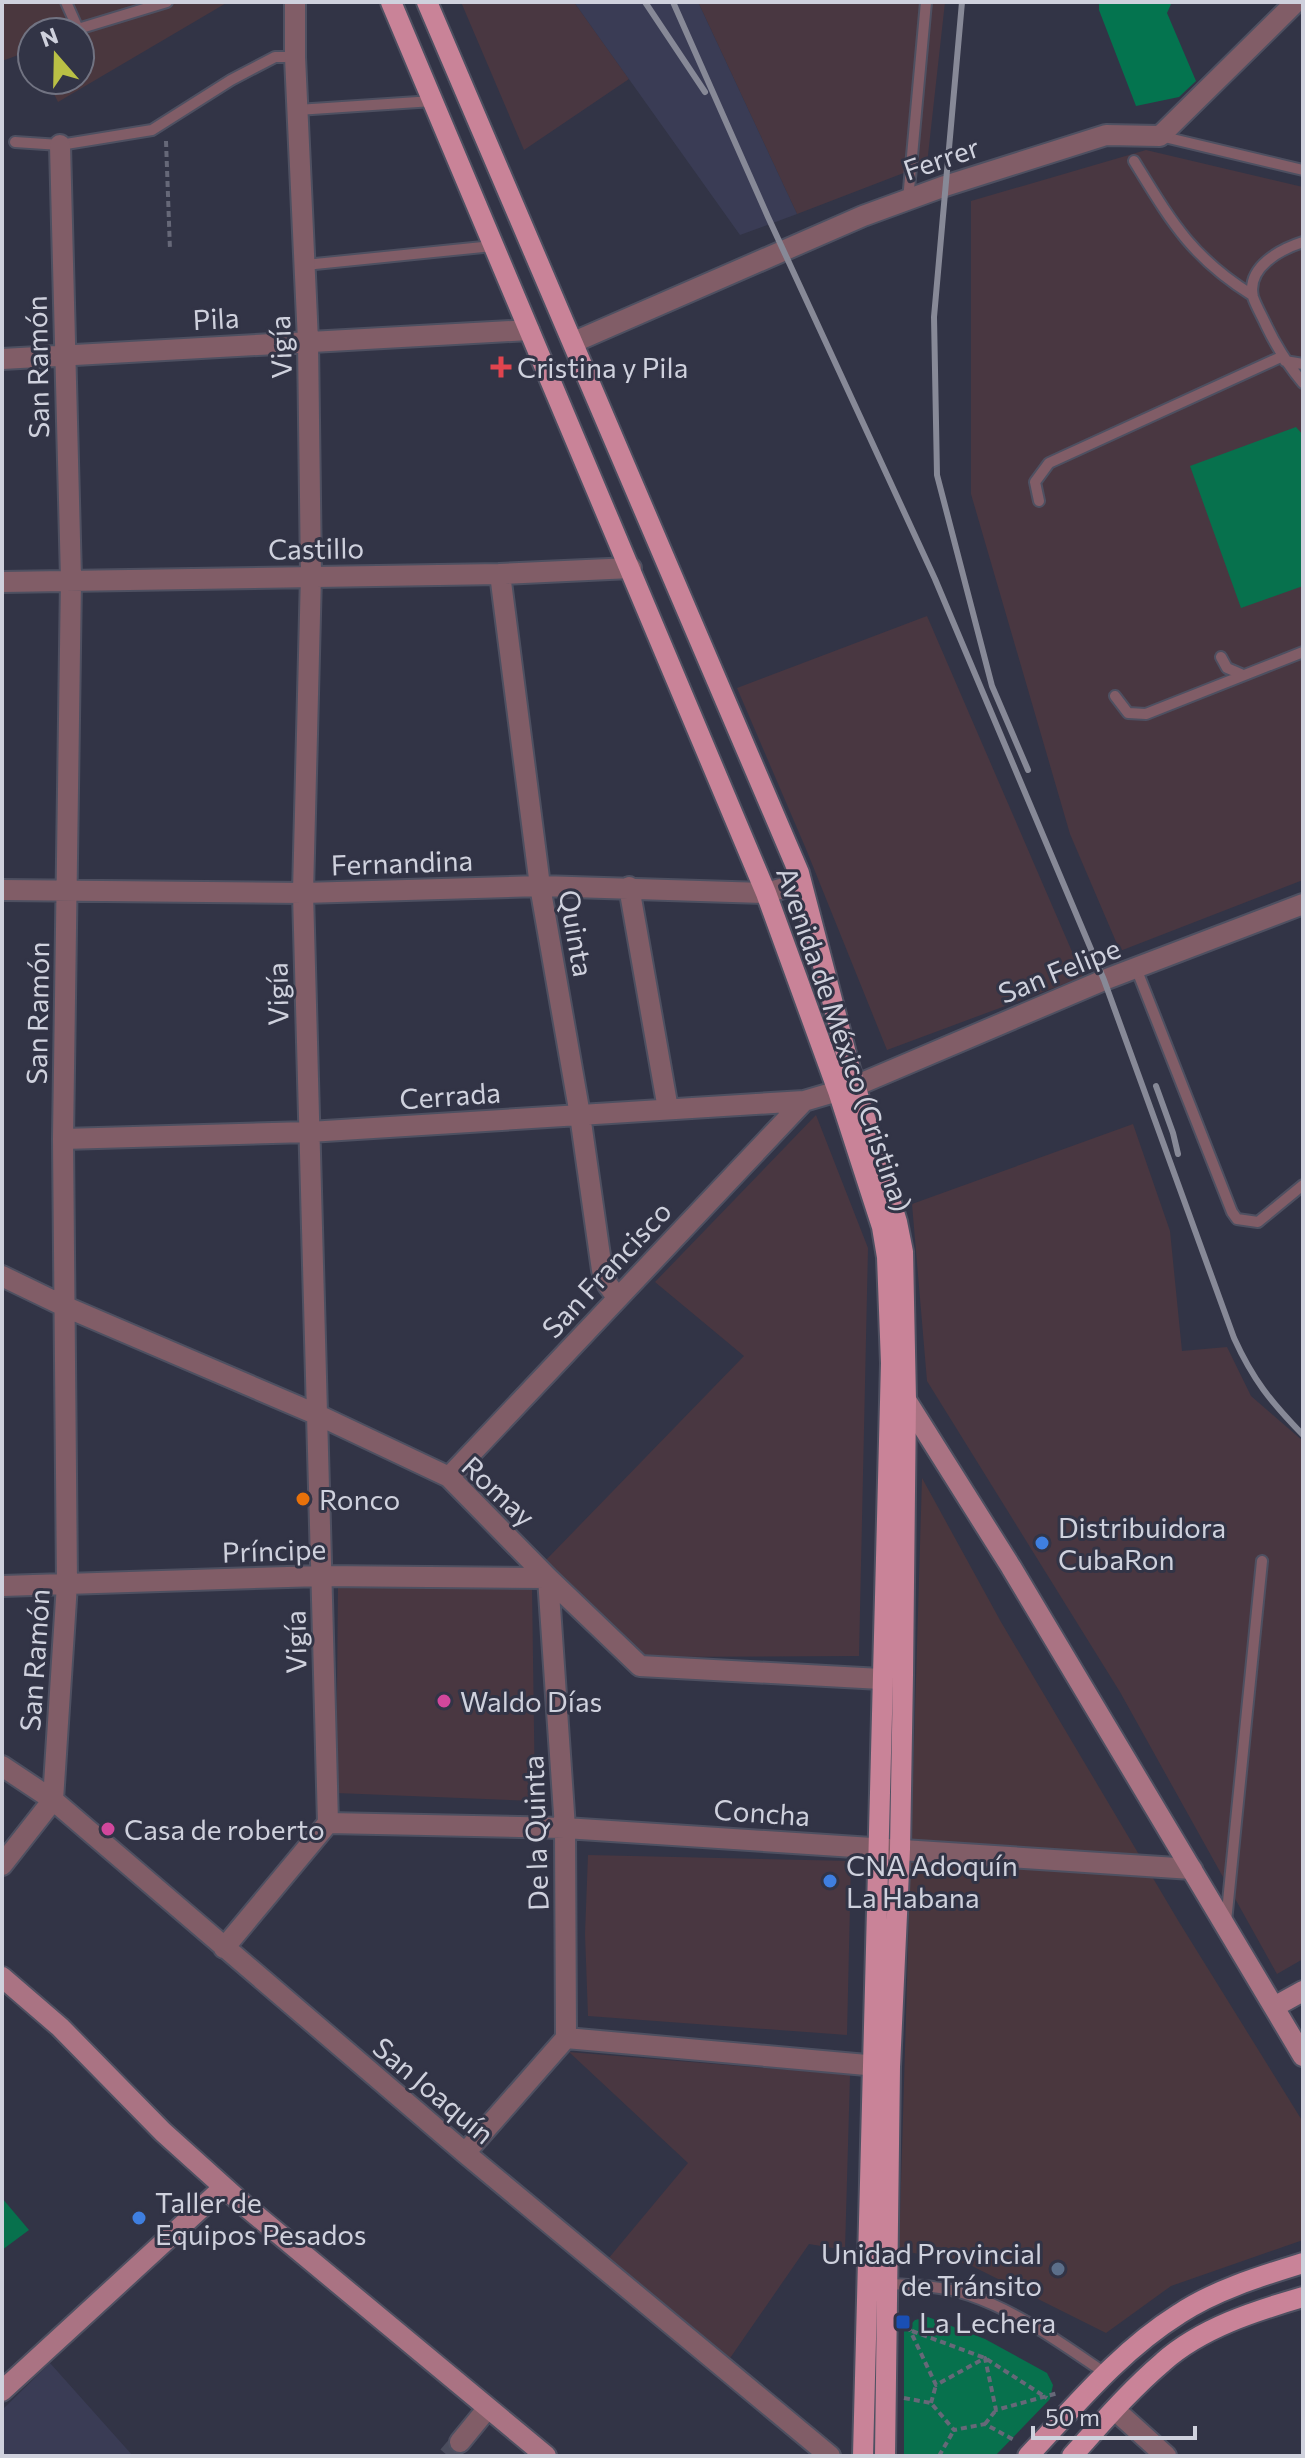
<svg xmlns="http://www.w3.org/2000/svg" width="1305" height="2458" font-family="Commissioner,sans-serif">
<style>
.commercial{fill:#4a373e}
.industrial{fill:#493741}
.built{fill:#3a3c55}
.green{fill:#07714d}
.forest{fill:#04744f}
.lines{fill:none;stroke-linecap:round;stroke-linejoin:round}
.street-tunnel{stroke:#4a4c5d;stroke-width:20;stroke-dasharray:20 10;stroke-linecap:butt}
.lane-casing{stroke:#4e5061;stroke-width:14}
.street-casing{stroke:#4e5061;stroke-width:24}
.secondary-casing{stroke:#4e5061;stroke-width:24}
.primary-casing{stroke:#4e5061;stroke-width:24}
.path{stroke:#666878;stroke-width:4;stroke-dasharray:6 4;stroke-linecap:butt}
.lane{stroke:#815d67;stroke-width:10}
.street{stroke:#815d67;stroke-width:20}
.secondary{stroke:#aa7383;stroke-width:20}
.primary{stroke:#c98398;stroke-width:20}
.rail{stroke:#878997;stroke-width:6}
.health-dot{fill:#e0444e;stroke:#323446;stroke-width:3}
.food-dot{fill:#e8710a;stroke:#323446;stroke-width:3}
.shop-dot{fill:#3f7fe0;stroke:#323446;stroke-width:3}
.hotel-dot{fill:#d1479c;stroke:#323446;stroke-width:3}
.service-dot{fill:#5c6f8a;stroke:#323446;stroke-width:3}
.transit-dot{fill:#1a4fb4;stroke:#323446;stroke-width:3}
.labels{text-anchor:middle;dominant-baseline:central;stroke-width:6;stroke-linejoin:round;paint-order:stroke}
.street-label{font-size:28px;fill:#cfd1dd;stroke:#323446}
.poi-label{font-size:28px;fill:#cfd1dd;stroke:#323446;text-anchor:start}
</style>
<rect width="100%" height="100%" fill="#323446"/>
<path class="commercial" d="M2,2H228L58,102L47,80H80V32H32V50L2,61Z
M922,1478L1001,1622L1179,1922L1303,2122V2240L1171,2286L1106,2333L968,2264L899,2250Z"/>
<path class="industrial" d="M461,2H574L629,79L524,150Z
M698,2H945L927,164L797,214Z
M1146,150L1303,187V880L1120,951L1070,834L971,494V201Z
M927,616L1083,977L887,1050L806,849L737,688Z
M816,1115L868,1248L859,1656L641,1657L546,1560L744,1356L655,1282Z
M1133,1124L1170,1231L1182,1351L1227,1347L1251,1396L1303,1441V1959L1277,1974L1120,1692L927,1381L912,1204Z
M338,1586H532L535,1801L336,1793Z
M588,1855L851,1861L847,2035L588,2016L585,1934Z
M569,2052L850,2075L845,2250L809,2244L728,2361L608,2259L688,2163Z"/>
<path class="built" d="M574,2H698L797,214L740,235Z
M50,2363L133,2456H2V2410Z"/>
<path class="green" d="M1296,427L1303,435V586L1241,608L1190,466Z
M2,2198L29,2230L2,2250Z
M928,2317L985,2339L1047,2373L1053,2385L1050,2399L995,2456H904V2331L915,2320Z"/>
<path class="forest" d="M1099,2H1172L1167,13L1196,81L1179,97L1136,106L1099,10Z"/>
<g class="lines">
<path class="street-tunnel" d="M448,2456L460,2442"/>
<g class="lane-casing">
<path id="lane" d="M66,2L78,29L167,2
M297,110L433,101
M1160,136L1303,170
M15,142L60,145L152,130L231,80L275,57H295
M1134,161C1171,221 1191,257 1252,295
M908,200L926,2
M1303,242C1281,249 1246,267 1253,297C1256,306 1262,316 1266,325C1276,346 1288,365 1303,383
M305,265L493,246
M1285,361L1303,364
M1039,501L1035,482L1049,463L1283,356
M1221,657L1227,668L1241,674
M1115,696L1128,713L1146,714L1303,652
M1136,968L1232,1212L1237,1219L1258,1222L1303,1185
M1226,1922L1262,1561
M888,2284C915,2285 943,2286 969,2295C1019,2312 1062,2344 1105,2373"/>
</g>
<g class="street-casing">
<path id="street" d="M574,342L863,216L945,186L1106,135L1160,136L1296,2
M2,359L529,330
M500,574L540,886L580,1115L602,1270L608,1285L617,1297
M2,582L500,574L631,568
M629,887L668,1109
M2,890L303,893L540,886L766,893L801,883
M63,1139L309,1132L804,1101L855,1086L1104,980L1303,904
M2,1276L66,1307L318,1415L449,1477L548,1578L640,1666L881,1679L899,1676
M449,1477L804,1101
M2,1586L321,1576L548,1578L565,1828L566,2038
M2,1766L53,1800L465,2153L830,2456
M328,1823L565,1828L1192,1869
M2,1865L53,1800L67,1584L63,1139L71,579L60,145
M224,1948L328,1823L303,893L311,575L308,341L295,57V2
M566,2038L889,2067
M465,2153L566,2038
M1115,2410L1166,2456
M460,2442L487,2409"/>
</g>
<g class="secondary-casing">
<path id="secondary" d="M906,1400L1011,1567L1303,2056
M2,1977L60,2027L163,2132L244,2205L546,2456
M1274,2007L1303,1991
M2,2391L224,2187"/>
</g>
<g class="primary-casing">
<path id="primary" d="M391,2L766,893L838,1091L882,1227L887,1257L891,1363L863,2456
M427,2L799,873L850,1069L897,1222L903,1252L906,1400L903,1675L900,1849L890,2067L885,2456
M1028,2456C1075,2406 1120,2351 1179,2314C1215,2290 1261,2276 1303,2263
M1072,2456C1101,2424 1130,2390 1163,2362C1201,2328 1255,2311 1303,2297"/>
</g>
<path class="path" d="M166,141L170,250
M908,2326L936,2385L985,2358L996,2410L1058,2393
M912,2331L985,2358L1047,2398
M904,2398L931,2403L954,2430L985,2424L1014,2440
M931,2403L936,2385
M985,2424L996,2410
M939,2456L954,2430"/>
<use href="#lane" class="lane"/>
<use href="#street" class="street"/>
<use href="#secondary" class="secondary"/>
<use href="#primary" class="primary"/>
<path class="rail" d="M645,2L705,92
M673,2L768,217L935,579L1104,980L1234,1338C1253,1380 1271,1402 1303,1435
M962,2L934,317L937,475L992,686L1028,770
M1156,1086L1173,1133L1178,1154"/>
</g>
<path class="health-dot" d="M497 355h8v8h8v8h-8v8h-8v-8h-8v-8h8z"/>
<circle class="food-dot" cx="303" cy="1499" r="8"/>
<g class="shop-dot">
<circle cx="1042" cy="1543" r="8"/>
<circle cx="830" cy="1881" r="8"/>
<circle cx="139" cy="2218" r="8"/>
</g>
<g class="hotel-dot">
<circle cx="444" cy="1701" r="8"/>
<circle cx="108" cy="1829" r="8"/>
</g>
<circle class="service-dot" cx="1058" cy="2269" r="8"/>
<rect class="transit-dot" x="895" y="2314" width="16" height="16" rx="4"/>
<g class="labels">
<g class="street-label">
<text transform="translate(941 158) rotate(-19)">Ferrer</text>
<text transform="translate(216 318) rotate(-3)">Pila</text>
<text transform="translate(280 347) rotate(-92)">Vigía</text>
<text transform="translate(37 367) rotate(-91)">San Ramón</text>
<text transform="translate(316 548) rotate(-1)">Castillo</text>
<text transform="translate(402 862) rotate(-2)">Fernandina</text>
<text transform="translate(577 933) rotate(80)">Quinta</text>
<text transform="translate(1059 970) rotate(-22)">San Felipe</text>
<text transform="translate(277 994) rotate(-91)">Vigía</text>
<text transform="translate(37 1013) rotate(-89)">San Ramón</text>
<text transform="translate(845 1039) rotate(71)">Avenida de México (Cristina)</text>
<text transform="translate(450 1095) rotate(-4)">Cerrada</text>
<text transform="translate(606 1269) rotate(-47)">San Francisco</text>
<text transform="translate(499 1491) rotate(43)">Romay</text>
<text transform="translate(274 1550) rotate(-2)">Príncipe</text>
<text transform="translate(295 1642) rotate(-91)">Vigía</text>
<text transform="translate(34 1660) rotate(-86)">San Ramón</text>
<text transform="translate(762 1812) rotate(4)">Concha</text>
<text transform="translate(535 1833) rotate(-92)">De la Quinta</text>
<text transform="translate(434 2090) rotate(40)">San Joaquín</text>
</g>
<g class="poi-label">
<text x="517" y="367">Cristina y Pila</text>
<text x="319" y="1499">Ronco</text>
<text x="1058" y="1527">Distribuidora<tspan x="1058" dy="32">CubaRon</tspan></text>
<text x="460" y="1701">Waldo Días</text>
<text x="124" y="1829">Casa de roberto</text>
<text x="846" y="1865">CNA Adoquín<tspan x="846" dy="32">La Habana</tspan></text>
<text x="155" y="2202">Taller de<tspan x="155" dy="32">Equipos Pesados</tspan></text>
<text x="1042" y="2253" text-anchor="end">Unidad Provincial<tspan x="1042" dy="32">de Tránsito</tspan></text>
<text x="919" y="2322">La Lechera</text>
</g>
</g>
<rect width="1305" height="2458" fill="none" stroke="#cfd1dd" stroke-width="8"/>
<g transform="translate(56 56) rotate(340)"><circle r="38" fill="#323446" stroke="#717382" stroke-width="2"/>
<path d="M0-6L14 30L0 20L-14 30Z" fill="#bac045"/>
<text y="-12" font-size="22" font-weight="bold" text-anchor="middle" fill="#cfd1dd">N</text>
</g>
<path d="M1033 2426v12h162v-12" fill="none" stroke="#cfd1dd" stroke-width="4"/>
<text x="1045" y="2426" font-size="24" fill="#cfd1dd" stroke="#323446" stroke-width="6" paint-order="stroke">50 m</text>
</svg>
